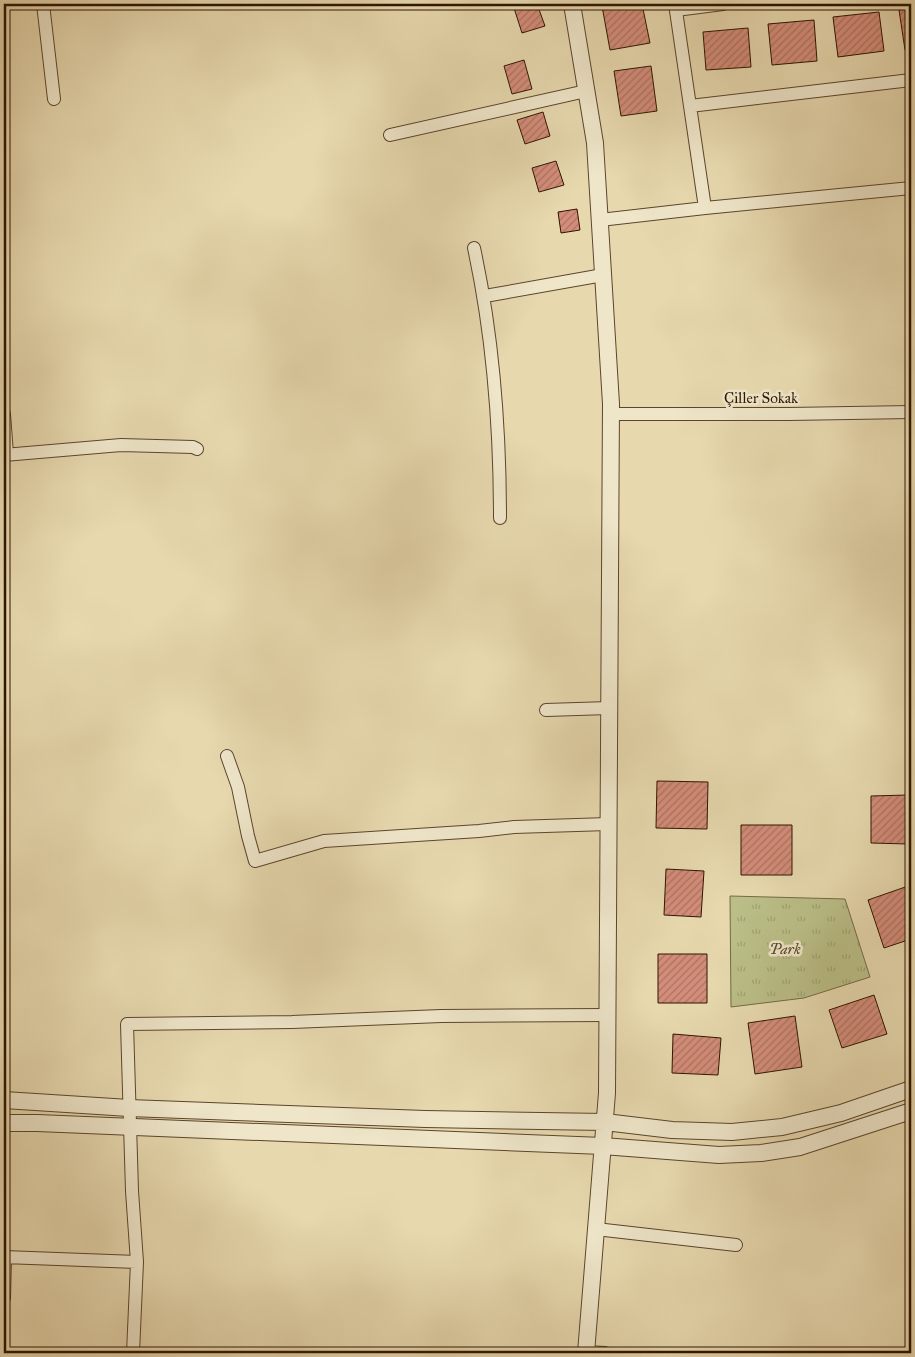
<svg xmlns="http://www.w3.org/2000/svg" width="915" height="1357" font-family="'IM FELL Great Primer',serif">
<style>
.park{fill:url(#park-tufts);stroke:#746944}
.building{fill:url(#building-hatch);stroke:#2e1400}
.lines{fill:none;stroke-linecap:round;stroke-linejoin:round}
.minor-casing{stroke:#5c452c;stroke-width:14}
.tertiary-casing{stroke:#5c452c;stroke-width:18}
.minor{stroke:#efe6ca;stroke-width:12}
.tertiary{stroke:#efe6ca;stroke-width:16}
.labels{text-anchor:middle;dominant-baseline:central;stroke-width:5;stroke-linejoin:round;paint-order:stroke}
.street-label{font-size:15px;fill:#2e1400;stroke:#efe6ca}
.park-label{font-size:15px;font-style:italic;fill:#584728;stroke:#efe6ca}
</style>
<defs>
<pattern id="park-tufts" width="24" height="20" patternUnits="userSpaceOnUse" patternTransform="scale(1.25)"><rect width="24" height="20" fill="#babe87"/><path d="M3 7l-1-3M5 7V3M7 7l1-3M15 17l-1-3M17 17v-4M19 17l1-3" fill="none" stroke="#a0a273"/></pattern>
<pattern id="building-hatch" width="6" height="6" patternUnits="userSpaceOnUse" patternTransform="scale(1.25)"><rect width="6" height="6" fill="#d48d7a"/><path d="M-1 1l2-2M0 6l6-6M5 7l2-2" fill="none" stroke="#ac7262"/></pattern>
</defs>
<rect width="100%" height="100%" fill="#e7d8ae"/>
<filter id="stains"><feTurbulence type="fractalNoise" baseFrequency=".004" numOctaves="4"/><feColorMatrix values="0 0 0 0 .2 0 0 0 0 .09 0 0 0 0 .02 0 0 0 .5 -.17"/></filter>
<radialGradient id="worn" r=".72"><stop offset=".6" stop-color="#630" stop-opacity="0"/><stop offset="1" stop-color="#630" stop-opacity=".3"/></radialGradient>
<path class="park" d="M730,896L845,899L870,977L804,998L731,1007Z"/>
<path class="building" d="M526,4H537L545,26L522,33L514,8Z
M613,4H642L650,43L610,50L602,6Z
M911,8V50H905L899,10Z
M879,12L884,51L838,57L833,17Z
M814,20L817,61L772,65L768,24Z
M748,28L751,67L706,70L703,32Z
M524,60L532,89L512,94L504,66Z
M651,66L657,111L621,116L614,71Z
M543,112L550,136L525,144L517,120Z
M556,161L564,185L539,192L532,168Z
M577,209L580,230L561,233L558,212Z
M657,781L708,782L707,829L656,828Z
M908,795V844L871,843V796Z
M741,825H792V875H741Z
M666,869L704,871L701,917L664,915Z
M911,885V939L884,948L868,900Z
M658,954H707V1003H658Z
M874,995L887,1034L842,1048L829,1010Z
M795,1016L802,1067L755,1074L748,1023Z
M673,1034L721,1038L718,1075L672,1073Z"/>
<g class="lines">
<g class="minor-casing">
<path id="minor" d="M43,4L54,99
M676,10L723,4
M690,106L911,80
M390,135L586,91
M705,208L911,188
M600,220L705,208L675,4
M474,248C493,336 500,427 500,518
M485,296L603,275
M4,414L7,454
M611,414H789L911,412
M4,455L121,445L193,447L197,449
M546,710L609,708
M227,756L238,787L248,836L255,861L324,841L479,831L514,827L608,824
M596,1229L736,1245
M4,1257L137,1262
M4,1298L5,1257
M586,1352L605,1353
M133,1353L137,1262L132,1191L127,1024L292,1022L441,1016L607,1015"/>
</g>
<g class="tertiary-casing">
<path id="tertiary" d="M572,4L595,143L611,404L607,1093L586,1353
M4,1100L129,1108L425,1119L605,1122L672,1130L732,1132L782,1127L841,1113L911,1089
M4,1123H37L603,1146L719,1155L761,1153L800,1147L911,1111"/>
</g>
<use href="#minor" class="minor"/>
<use href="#tertiary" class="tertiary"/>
</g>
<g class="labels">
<g class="street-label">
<text x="761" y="398">Çiller Sokak</text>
</g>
<g class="park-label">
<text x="785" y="949">Park</text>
</g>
</g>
<rect width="915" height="1357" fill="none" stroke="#e7d8ae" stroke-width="20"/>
<rect x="5" y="5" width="905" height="1347" fill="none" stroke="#2e1400" stroke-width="2.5"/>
<rect x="10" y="10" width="895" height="1337" fill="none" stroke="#2e1400"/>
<rect width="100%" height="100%" filter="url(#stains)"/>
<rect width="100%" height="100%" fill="url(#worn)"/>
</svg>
